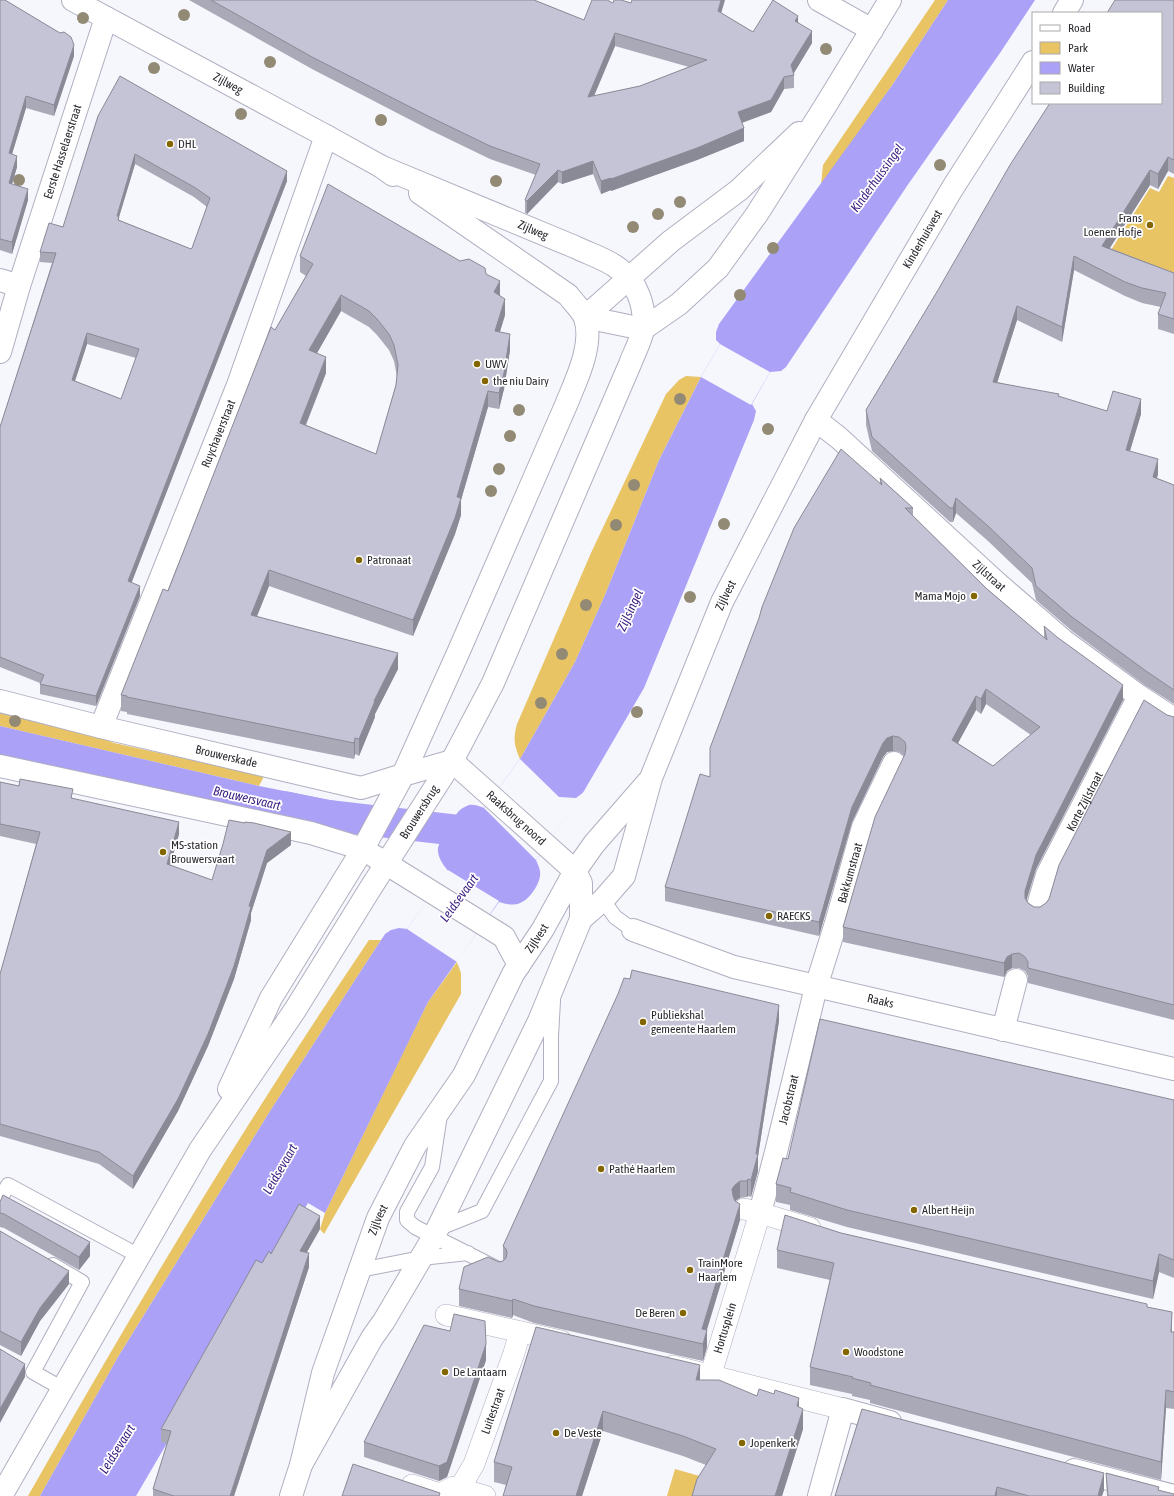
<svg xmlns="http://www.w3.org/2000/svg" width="1174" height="1496" font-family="'Asap Condensed',sans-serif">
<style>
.green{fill:#e8c464}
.water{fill:#aba1f7}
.pier{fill:#f6f6fd}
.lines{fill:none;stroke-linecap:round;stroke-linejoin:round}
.canal{stroke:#aba1f7;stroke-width:31}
.service-casing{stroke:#b0afc0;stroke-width:16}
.pedestrian-casing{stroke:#b0afc0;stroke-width:22}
.minor-casing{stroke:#b0afc0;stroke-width:24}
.tertiary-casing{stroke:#b0afc0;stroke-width:24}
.secondary-casing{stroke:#b0afc0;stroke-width:24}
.service{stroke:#fff;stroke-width:14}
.pedestrian{stroke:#fff;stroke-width:21}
.minor{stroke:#fff;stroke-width:22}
.tertiary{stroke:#fff;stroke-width:22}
.secondary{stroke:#fff;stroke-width:22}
.tree{fill:#928a75}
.wall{fill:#a9a9b8;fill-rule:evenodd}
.shaded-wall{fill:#8a8996}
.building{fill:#c5c4d6;stroke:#8a8996;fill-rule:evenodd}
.poi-dot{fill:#846600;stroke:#fff;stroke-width:1.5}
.labels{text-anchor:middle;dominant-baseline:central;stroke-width:3.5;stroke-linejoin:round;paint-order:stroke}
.street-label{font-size:12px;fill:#2a2a30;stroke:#fff}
.poi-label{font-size:12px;fill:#2a2a30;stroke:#fff;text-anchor:start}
.water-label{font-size:13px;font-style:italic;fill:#3a1f81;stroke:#fff}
</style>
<rect width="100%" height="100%" fill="#f6f6fd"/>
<path class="green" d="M935,0H948L893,84L821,185L823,165Z
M1168,176L1174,178V283L1106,258L1150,188L1159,192Z
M686,376L701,377L659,460L605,595L575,662L520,759C514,745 513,739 517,724L591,553L666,394L679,380Z
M0,710L80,730L114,743L264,776L259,786L0,726Z
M369,940H381L272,1108L118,1357L40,1496H28C135,1307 247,1120 369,940Z
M457,962L461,973V994L324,1234L320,1229L325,1213L414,1030L428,1002Z
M675,1469L703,1477L698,1496H667Z"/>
<path class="water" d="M948,0H1035L1000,53L907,186L786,367L781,371L770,372L752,404L756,411L754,420L644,688L584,791L536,860C538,865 541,870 540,876C539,885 529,900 520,903C513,906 506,904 499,902L428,1002L325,1213L308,1203L136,1496H40L118,1357L272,1108L368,960L385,934L391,930L399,928L407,929L448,871C443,864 437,857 438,848C439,842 455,814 460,810C462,808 466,806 469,805C474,804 479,806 484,808L520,759L575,662L605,595L659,460L701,377L720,344L716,340V332L719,324L893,84Z
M0,726L259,786L335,801L324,825L0,757Z"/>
<path class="pier" d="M720,344L770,372L751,405L701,377Z
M520,759L559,797L576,798L584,792L536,860L484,808Z
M448,870L499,901L457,962L407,929Z"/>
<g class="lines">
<path class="canal" d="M286,807L324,815L454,830L484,849"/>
<g class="service-casing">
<path id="service" d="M603,900L615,917L633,930
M440,1115L432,1167L407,1212V1220L415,1227L498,1269
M0,1200L8,1185L139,1256
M437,1229L482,1211L551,1081V1036L553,1001
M53,1265L82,1282L33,1372L63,1389
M360,1270L421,1258L468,1253"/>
</g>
<g class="pedestrian-casing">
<g id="pedestrian">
<path d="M744,1209L760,1213L810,1228"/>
<path d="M446,1315L561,1341"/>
<path d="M673,1366L843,1409"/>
<path id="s1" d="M711,1374L760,1213"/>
<path d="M412,1485L440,1494L454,1487L485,1496"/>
<path id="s2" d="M460,1488L474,1464L514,1353L520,1332"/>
</g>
</g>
<g class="minor-casing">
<g id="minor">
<path d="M819,0L872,30"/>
<path d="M0,280L19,286"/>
<path id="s3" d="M0,352L19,286L106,18"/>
<path id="s4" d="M816,420L839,438L997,583L1064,641L1139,696L1174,719"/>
<path id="s5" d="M0,701L101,727L361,788L403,775"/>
<path id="s6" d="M101,727L238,385L326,136"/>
<path d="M0,766L311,833L363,849"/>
<path id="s7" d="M1037,909L1047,875L1139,696"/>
<path id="s8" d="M633,930L734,967L1174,1069"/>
<path d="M1003,1030L1016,980"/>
<path id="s9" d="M760,1213L776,1152L816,987L836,923L863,827L894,763"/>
<path d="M1074,1470L1174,1496"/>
<path d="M458,1496L460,1488"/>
<path d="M819,1496L843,1409L890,1422"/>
</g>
</g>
<g class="tertiary-casing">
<g id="tertiary">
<path d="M1064,13L1072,0"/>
<path d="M575,871L594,844L648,782"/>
<path id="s10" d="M581,919L603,900L624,876L651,778L722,602L816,420L952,189L1033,62"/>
</g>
</g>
<g class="secondary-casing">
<g id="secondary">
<path id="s11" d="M73,0L326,136L382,167L393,175"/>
<path d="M585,317L643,329L679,304L718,268L757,214L824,108L890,0"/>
<path d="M585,317L671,241L739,190L799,133"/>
<path d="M403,775L452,761"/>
<path d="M374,856L504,937L519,965"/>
<path d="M229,1089L271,998L363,849L403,775L458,653L566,405C576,380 594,345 585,318C582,310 573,302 568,295L420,193"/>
<path d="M301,1465L372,1338L384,1321L434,1236L539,1021L581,919V883L575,871L452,761"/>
<path id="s12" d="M1,1496L200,1150L295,1010L370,889L452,761L493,683L630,364C634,353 641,341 643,329C646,307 637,282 619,269C607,259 589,254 575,247L382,167"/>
<path id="s13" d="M291,1496L301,1465L323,1373L378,1218L415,1146L464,1075L513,974L543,929L575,871"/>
</g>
</g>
<use href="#service" class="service"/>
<use href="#pedestrian" class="pedestrian"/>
<use href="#minor" class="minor"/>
<use href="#tertiary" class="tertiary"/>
<use href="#secondary" class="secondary"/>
</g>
<g class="tree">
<circle cx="184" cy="15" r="6"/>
<circle cx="83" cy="18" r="6"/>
<circle cx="826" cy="49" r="6"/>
<circle cx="270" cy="62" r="6"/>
<circle cx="154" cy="68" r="6"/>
<circle cx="241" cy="114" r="6"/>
<circle cx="381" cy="120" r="6"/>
<circle cx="940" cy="165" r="6"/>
<circle cx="19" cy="180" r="6"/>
<circle cx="496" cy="181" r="6"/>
<circle cx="680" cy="202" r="6"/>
<circle cx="658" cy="214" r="6"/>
<circle cx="633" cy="227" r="6"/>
<circle cx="773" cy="248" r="6"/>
<circle cx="740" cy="295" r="6"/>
<circle cx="680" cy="399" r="6"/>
<circle cx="519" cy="410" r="6"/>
<circle cx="768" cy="429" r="6"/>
<circle cx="510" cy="436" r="6"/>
<circle cx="499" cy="469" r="6"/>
<circle cx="634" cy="485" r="6"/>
<circle cx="491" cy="491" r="6"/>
<circle cx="724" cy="524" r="6"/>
<circle cx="616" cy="525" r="6"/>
<circle cx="690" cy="597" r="6"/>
<circle cx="586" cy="605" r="6"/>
<circle cx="562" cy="654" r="6"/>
<circle cx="541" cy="703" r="6"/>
<circle cx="637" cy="712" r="6"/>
<circle cx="15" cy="721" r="6"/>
</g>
<path class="wall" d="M0,0L74,56L54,116L26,108L12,154L17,167L12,184L28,200L12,254L0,250Z
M189,0H534L584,20L613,3H631L721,13L753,32L798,22L812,43L794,73V88L784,89L771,112L742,123L744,141L697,160L611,191V190L601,194L593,174L562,184L558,182L527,214L525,213V200L536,175L490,159L428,129L312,69ZM615,46L689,67L640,86L594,96Z
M1174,0V174L1168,171L1158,189L1150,185L1110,248L1174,273V334L1158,329V314L1161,307L1142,303L1125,296L1074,270L1062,342L1017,320L997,382L1059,397L1107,411L1141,414L1130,451L1158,474L1157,478L1174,485V704L1146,686L1072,631L1036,600L1032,583L988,541L956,513L953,522H950L872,451L866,425V410Z
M98,116L287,181L131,583L140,596L96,706L40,694V683L0,667V427L52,263L40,262V252L63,227ZM135,164L194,197L207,207L192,248L191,249L119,220V217ZM87,344L136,358L121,399L75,381Z
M300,256L460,261L486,274L500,295L505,315L500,332L510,350L504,389L499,409L488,407L461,500V515L455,534L413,636L269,586L257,616L398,669L375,714V717L359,756L355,754L354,759L127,714V712L121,711V695L168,591L275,330L306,276L300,272ZM341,311L369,327L377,335L389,350L394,361L397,377L396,385L376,454L306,425L326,373L317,353Z
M880,478L913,508V516L987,589L1044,638V626L1123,700L1036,869L1026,900L1028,903L1034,907H1040L1046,903L1167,715L1174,717V1020L1028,983V976L1025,971L1019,968H1012L1007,971L1004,977L843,942V927L904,756L899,752L893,751L887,752L883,757L852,822L819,936L665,901V887L710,777L880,484ZM986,704L1031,735L993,766L958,743L976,710L981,714Z
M0,782L73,798L179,834L170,865L212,880L291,845L267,863L251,913V920L234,979L208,1046L178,1111L133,1189L99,1164L0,1136V974L36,844L0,836Z
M779,1021L758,1156V1171L751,1197L748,1196L747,1197L740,1198L735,1201L740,1220L707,1330V1347L703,1361L534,1323L513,1315L512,1318L459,1306V1289L499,1262L503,1261V1246Z
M1174,1100V1278L1159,1272L1153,1299L847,1227L790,1210V1205L776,1202V1184L788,1159Z
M0,1202L90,1256L79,1270L4,1228L0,1227Z
M320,1229L307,1252L309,1267L234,1496H153V1489L167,1444L161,1442V1429L262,1263L271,1254Z
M0,1231L69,1284L40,1321L21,1356L0,1345Z
M841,1233L1147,1307L1172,1332H1174V1409L1166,1408L1161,1480L870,1403V1400L852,1396V1394L810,1385V1367L830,1280L777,1268V1250Z
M536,1327L700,1380L799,1407L803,1429L782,1496H692L706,1465L683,1456L603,1431L582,1496H503L506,1485L494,1482V1462Z
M486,1360L447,1477L439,1481L364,1457V1442Z
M862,1409L1104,1490L1102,1496H835Z
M1106,1473L1159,1490L1174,1496H1107Z"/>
<path class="shaded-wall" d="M721,0H725L718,24V11Z
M798,16V28L795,21Z
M812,31V43L792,76L791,65Z
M615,33V46L588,110V97Z
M74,45V56L54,116V105Z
M784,77V89L771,112L738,124V112Z
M26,96V108L9,164V153Z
M744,128V141L697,160L611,191V179Z
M135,154V164L119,217V227L117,216Z
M17,156V167L9,194V183Z
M1168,157V171L1158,189V174Z
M593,161V174L562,184V172Z
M558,170V182L527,214V201Z
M1150,170V185L1102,260V246Z
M287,171V181L128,592V581Z
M611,178V190L601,194V181Z
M28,189V200L12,254V242Z
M1074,256V270L1062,342V327Z
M500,281V297L494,292Z
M341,295V311L309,367V350Z
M505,299V315L495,347V331Z
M1017,306V320L993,396V382Z
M87,333V344L72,390V380Z
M510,334V350L504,389L499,409V393Z
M326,357V373L300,439V423Z
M488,391V407L461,500V515L455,534L413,636V620L457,497Z
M1141,399V414L1126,464V450Z
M1158,459V474L1153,491V477Z
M956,498V513L953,522V508Z
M269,570V586L251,631V615Z
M140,586V596L96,706V696Z
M398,653V669L375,714V717L359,756V739L374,701Z
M1123,685V700L1036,869L1025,905V891L1036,855Z
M986,689V704L981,714V699Z
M976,696V710L952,754V740Z
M893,736V751L887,752L883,757L852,822L819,936V922L852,807L883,743L887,738Z
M355,738V754L354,759V743Z
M179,822V834L167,876V864Z
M291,832V845L267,863L251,913V920L234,979L208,1046L178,1111L133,1189V1176L249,906L267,850Z
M1012,954V968L1007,971L1004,977V963L1007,957Z
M779,1005V1021L758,1156V1171L751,1197V1180L756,1154Z
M748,1179V1196L747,1197V1181Z
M740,1181V1198L735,1201L732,1206V1189L735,1185Z
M740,1204V1220L702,1345V1329Z
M320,1216V1229L300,1264V1251Z
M90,1242V1256L79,1270V1257Z
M309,1253V1267L234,1496H230Z
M1159,1254V1272L1153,1299V1281Z
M69,1271V1284L40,1321L21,1356V1342L40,1308Z
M513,1299V1315L512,1318V1301Z
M1172,1312V1330L1171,1350V1332Z
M707,1330V1347L703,1361V1344Z
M486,1344V1360L447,1477L439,1481V1466Z
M25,1364V1377L0,1423V1409Z
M700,1365V1385L696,1380Z
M1166,1390V1408L1161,1480V1462Z
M799,1398V1418L797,1406Z
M803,1409V1429L782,1496H775Z
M603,1411V1431L582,1496H576Z
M1104,1473V1490L1102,1496H1098Z
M997,1487V1496H995Z"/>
<path class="building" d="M0,0H5L60,33L64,32L71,37L74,45L54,105L26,96L9,153L17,156L9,183L28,189L12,242L0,239Z
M211,0H534L584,20L592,0H607L613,3L614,0H621L631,3L632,0H721L718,11L753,32L773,0L798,16L795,21L812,31L791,65L794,75L784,77L771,100L738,112L744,128L697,148L611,179V178L601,181L593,161L562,172L558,170L527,201L525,200L540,164L490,146L428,116L312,57ZM615,33L707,60L640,86L588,97Z
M1115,0H1174V160L1168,157L1158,174L1150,170L1102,246L1174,273V319L1158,314L1166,293L1142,288L1125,282L1074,256L1062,327L1017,306L993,382L1059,394L1058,396L1107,411L1113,391L1141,399L1126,450L1158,459L1153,477L1174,485V690L1146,671L1072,617L1036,586L1032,568L988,526L956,498L953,508H950L872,437L866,410L938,290L1010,165L1050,103H1161V13H1107Z
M120,76L287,171L128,581L140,586L96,696L40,684L44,675L0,657V427L56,253L40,252L49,223L63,227L98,116ZM135,154L194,187L210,198L192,248L191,249L118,220L119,217L117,216ZM87,333L139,349L121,399L72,380Z
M328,184L460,261L469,259L485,268L486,274L500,281L494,292L505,299L495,331L510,334L504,373L499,393L488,391L457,497L461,498L455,518L413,620L269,570L251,615L398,653L374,701H375L359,739L355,738L354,743L127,697V696L121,695L163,589L168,591L271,327L275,330L313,264L300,256ZM341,295L369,311L377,319L389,334L394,345L398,365L396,385L376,454L300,423L326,357L309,350Z
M841,449L882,485L880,478L913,508H905L987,589L1047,640L1044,626L1057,637L1123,685L1036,855L1025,891V898L1028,903L1034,907H1040L1046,903L1049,899L1059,865L1144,700L1167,715L1174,717V1005L1028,968V962L1025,957L1019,953L1012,954L1007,957L1004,963L843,927L875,817L905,754L906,747L905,742L899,737L893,736L887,738L883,743L852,807L819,922L665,887L700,774L710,777V748L759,618L762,607L794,528ZM986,689L1040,727L993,766L952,740L976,696L981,699Z
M20,779L73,789L71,798L179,822L167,864L212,880L223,844L229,820L245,823V822L254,823L291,832L267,850L249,906L251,907L234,966L208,1034L178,1099L133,1176L99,1152L0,1124V974L40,832L0,824V782L19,786Z
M632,970L779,1005L756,1154H758L751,1180L748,1179L747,1181H740L735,1185L732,1189L733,1196L735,1201L740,1204L702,1329L707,1330L703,1344L534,1306L513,1299L512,1301L459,1289L464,1267L488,1257L499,1262L503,1261L506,1258L507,1253L506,1249L503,1246L618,994L624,978L630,979Z
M820,1019L1174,1100V1260L1159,1254L1153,1281L847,1210L790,1192L791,1188L776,1184L783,1158L788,1159Z
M3,1195L90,1242L79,1257L4,1214L0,1213V1202Z
M299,1204L320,1216L300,1251L309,1253L230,1496H174L153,1489L171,1431L161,1429L256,1260L262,1263L269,1251L271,1254Z
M785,1215L841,1233L1147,1304V1307L1172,1312L1171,1332H1174V1392L1166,1390L1161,1462L870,1385L871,1383L852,1378L853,1377L810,1367L834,1263L777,1250Z
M0,1231L69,1271L40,1308L21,1342L0,1331Z
M454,1314L485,1321L486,1344L447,1462L439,1466L364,1442L424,1325L450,1331Z
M536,1327L700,1365L696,1380H719L757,1396L759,1389L774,1394L775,1390L799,1398L797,1406L803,1409L775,1496H692L697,1479L716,1449L683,1436L603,1411L576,1496H503L512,1467L494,1462Z
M0,1349L25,1364L0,1409Z
M862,1409L1104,1473L1098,1496H1029L997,1487L995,1496H835Z
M353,1464L440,1493L439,1496H342Z
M1106,1473L1159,1487L1158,1490L1174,1494V1496H1108Z"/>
<g class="poi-dot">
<circle cx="170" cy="144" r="4"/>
<circle cx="1150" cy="225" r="4"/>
<circle cx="477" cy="364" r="4"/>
<circle cx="485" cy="381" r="4"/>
<circle cx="359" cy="560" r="4"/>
<circle cx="974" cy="596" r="4"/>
<circle cx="163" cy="852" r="4"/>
<circle cx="769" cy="916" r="4"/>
<circle cx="643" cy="1022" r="4"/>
<circle cx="601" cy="1169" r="4"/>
<circle cx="914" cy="1210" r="4"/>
<circle cx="690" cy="1270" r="4"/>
<circle cx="683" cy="1313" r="4"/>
<circle cx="846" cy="1352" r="4"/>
<circle cx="445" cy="1372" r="4"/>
<circle cx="556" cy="1433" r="4"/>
<circle cx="742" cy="1443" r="4"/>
</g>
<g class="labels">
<g class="street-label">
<text stroke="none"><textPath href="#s11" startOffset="176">Zijlweg</textPath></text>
<text stroke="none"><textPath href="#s3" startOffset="210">Eerste Hasselaerstraat</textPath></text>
<text transform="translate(533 230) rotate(23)">Zijlweg</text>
<text stroke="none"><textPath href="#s10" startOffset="767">Kinderhuisvest</textPath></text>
<text stroke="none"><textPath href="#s6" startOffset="316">Ruychaverstraat</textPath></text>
<text stroke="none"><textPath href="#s4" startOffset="233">Zijlstraat</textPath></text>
<text stroke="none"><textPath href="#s10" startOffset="360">Zijlvest</textPath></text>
<text stroke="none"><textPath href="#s5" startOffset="233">Brouwerskade</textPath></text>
<text stroke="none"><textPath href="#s7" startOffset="118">Korte Zijlstraat</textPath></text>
<text stroke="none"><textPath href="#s12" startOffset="802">Brouwersbrug</textPath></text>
<text transform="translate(516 818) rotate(42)">Raaksbrug noord</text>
<text stroke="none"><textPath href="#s9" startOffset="352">Bakkumstraat</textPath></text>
<text stroke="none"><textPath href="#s13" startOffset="614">Zijlvest</textPath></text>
<text stroke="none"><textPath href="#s8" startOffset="258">Raaks</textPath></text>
<text stroke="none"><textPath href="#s9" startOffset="117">Jacobstraat</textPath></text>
<text stroke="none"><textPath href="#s13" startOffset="290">Zijlvest</textPath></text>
<text stroke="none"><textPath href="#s1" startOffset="48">Hortusplein</textPath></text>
<text stroke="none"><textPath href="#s2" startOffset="84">Luitestraat</textPath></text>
</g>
<g class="poi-label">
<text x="178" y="144">DHL</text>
<text x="1142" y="218" text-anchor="end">Frans<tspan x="1142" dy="14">Loenen Hofje</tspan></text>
<text x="485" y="364">UWV</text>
<text x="493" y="381">the niu Dairy</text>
<text x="367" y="560">Patronaat</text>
<text x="966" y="596" text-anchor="end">Mama Mojo</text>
<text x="171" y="845">MS-station<tspan x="171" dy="14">Brouwersvaart</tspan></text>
<text x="777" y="916">RAECKS</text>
<text x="651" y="1015">Publiekshal<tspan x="651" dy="14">gemeente Haarlem</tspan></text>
<text x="609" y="1169">Pathé Haarlem</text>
<text x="922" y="1210">Albert Heijn</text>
<text x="698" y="1263">TrainMore<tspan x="698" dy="14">Haarlem</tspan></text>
<text x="675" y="1313" text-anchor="end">De Beren</text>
<text x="854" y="1352">Woodstone</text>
<text x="453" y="1372">De Lantaarn</text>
<text x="564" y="1433">De Veste</text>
<text x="750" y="1443">Jopenkerk</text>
</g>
<g class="water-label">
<text transform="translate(877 178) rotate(-54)">Kinderhuissingel</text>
<text transform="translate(630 610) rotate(-65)">Zijlsingel</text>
<text transform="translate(247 798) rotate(13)">Brouwersvaart</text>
<text transform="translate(459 898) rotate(-54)">Leidsevaart</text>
<text transform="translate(280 1169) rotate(-60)">Leidsevaart</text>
<text transform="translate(117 1449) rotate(-58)">Leidsevaart</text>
</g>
</g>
<rect x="1032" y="12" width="130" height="92" fill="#ffffff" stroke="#aaaaac"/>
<rect x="1040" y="25" width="20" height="6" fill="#ffffff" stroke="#aaaaac"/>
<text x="1068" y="32" font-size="12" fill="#2a2a30">Road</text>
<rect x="1040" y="42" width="20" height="12" fill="#e8c464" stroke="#aaaaac"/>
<text x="1068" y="52" font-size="12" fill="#2a2a30">Park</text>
<rect x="1040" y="62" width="20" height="12" fill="#aba1f7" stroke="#aaaaac"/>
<text x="1068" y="72" font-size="12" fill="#2a2a30">Water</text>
<rect x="1040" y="82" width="20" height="12" fill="#c5c4d6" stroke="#aaaaac"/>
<text x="1068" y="92" font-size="12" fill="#2a2a30">Building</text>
</svg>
